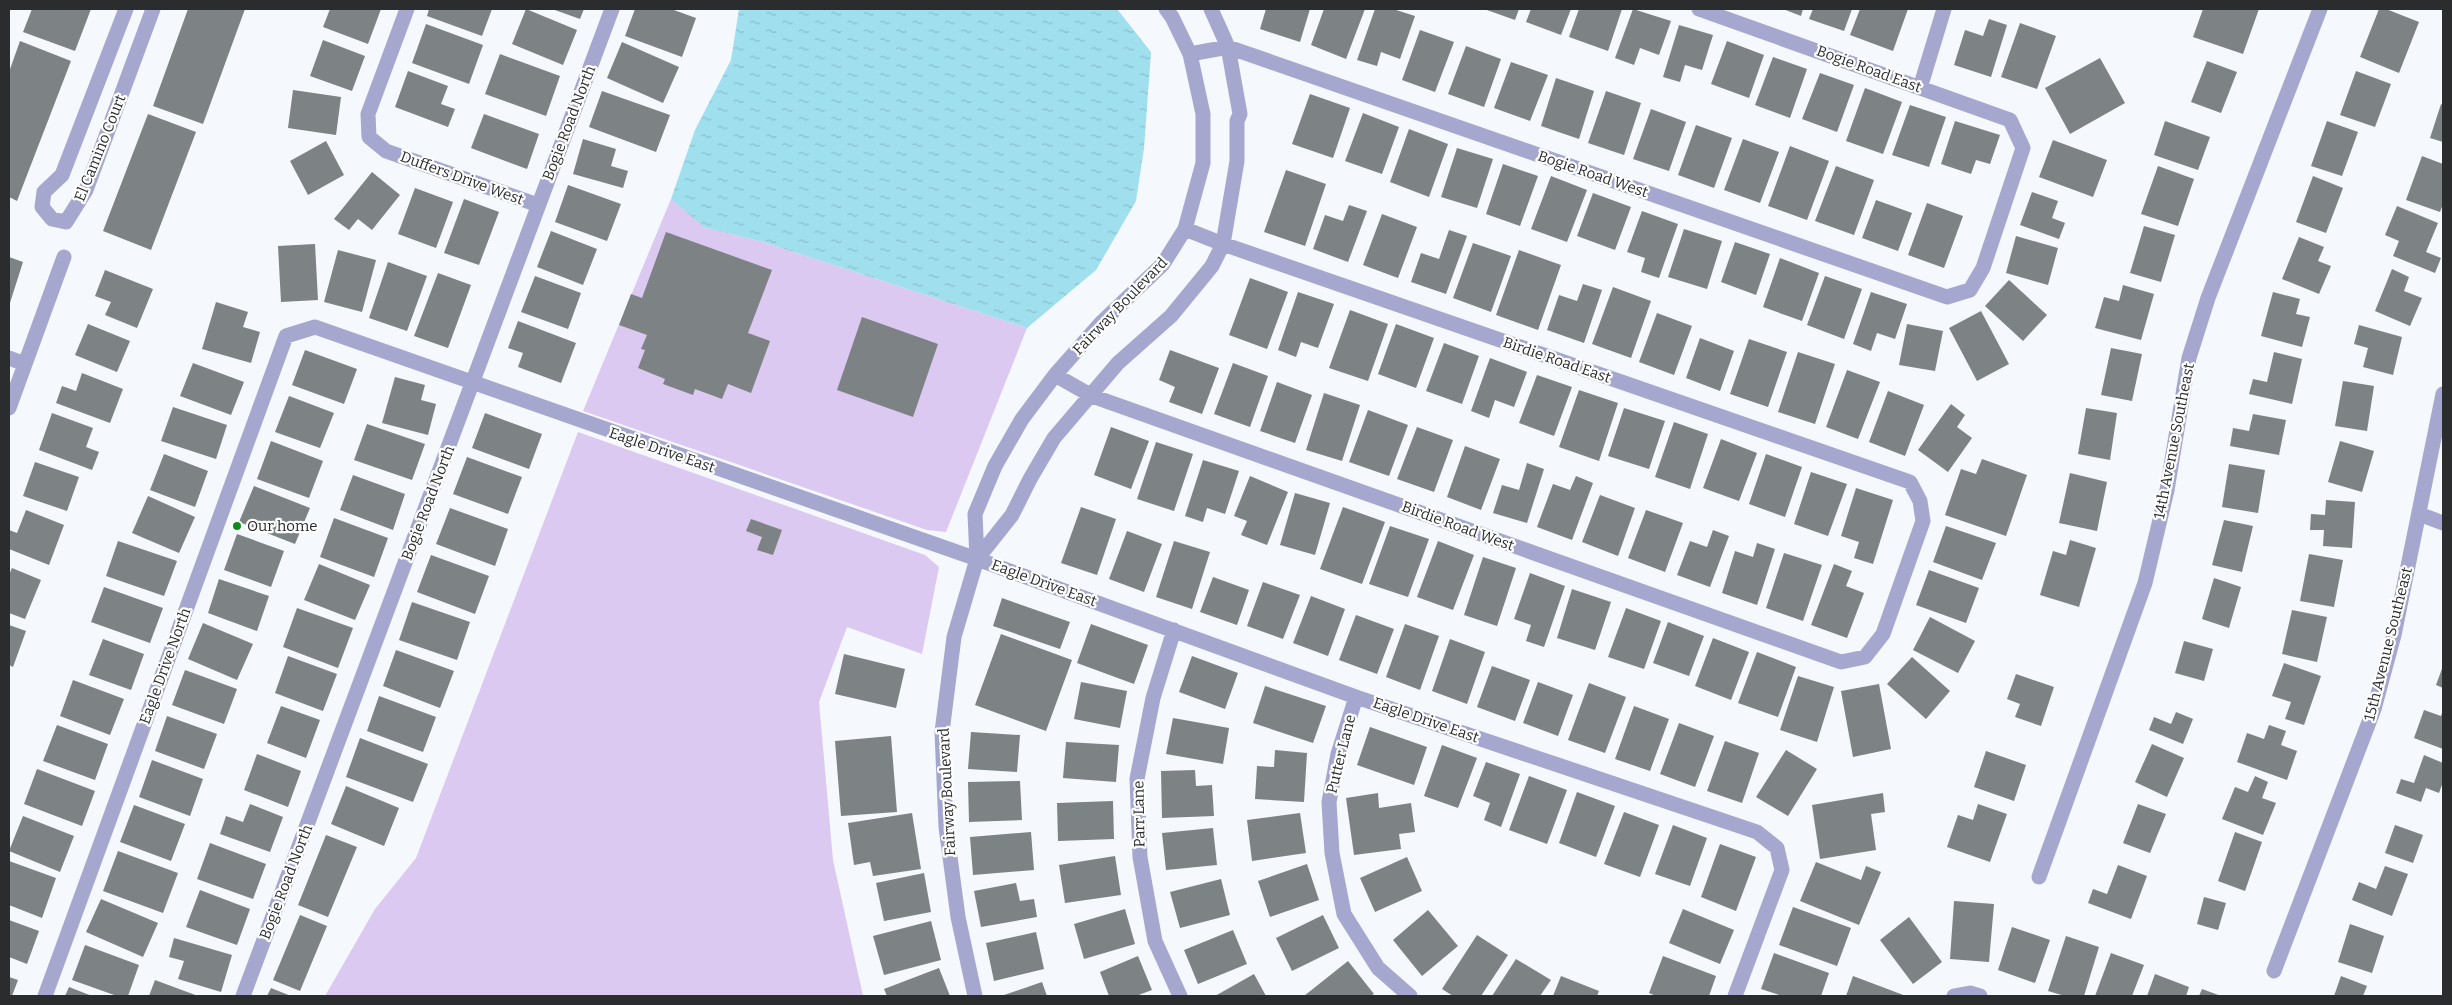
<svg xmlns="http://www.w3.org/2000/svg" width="2452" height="1005" font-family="Bitter,serif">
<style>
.green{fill:#dcc9f1}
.water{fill:url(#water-ripples)}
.building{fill:#7d8285}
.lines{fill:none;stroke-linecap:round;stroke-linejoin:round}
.street{stroke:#a5a7cf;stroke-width:15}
.poi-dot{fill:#0a8f1f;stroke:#fff;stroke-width:2}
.labels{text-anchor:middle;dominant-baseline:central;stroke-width:4.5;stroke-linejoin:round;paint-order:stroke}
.street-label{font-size:15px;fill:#2b2c2e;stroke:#fff}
.poi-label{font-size:15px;fill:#2b2c2e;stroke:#fff;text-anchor:start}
</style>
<defs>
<pattern id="water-ripples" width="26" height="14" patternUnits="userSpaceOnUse" patternTransform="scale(1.25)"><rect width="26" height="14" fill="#9fdfee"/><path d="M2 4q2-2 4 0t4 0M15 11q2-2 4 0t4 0" fill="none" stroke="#89c0cc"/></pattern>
</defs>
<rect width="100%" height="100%" fill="#f5f8fc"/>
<path class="green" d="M671,199L705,227L763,242L1027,328L946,532L927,530L583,411Z
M578,432L925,555L939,567L922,654L847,627L819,702L833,860L863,996H325L375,909L416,858Z"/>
<path class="water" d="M739,9H1117L1151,52L1144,148L1136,201L1096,270L1027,328L763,242L704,227L671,199L695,130L731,60Z"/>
<path class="building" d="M32,9H91L75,51L23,32Z
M188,9H245L203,124L153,106Z
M330,9H381L368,44L323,27Z
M429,9H492L482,36L427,16Z
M526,9L577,30L563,65L512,44Z
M552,9H584L580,19Z
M635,9H671L696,18L682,57L625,36Z
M1266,9H1310L1300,42L1260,29Z
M1324,9H1365L1346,59L1311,45Z
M1375,9H1393L1415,16L1400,59L1381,52L1377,66L1357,60Z
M1484,9H1519L1515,20Z
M1531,9H1571L1561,35L1526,22Z
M1579,9H1622L1608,51L1569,37Z
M1633,9L1671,21L1659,55L1640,48L1634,65L1615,58Z
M1783,9H1803L1801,16Z
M1813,9H1852L1844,31L1809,19Z
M1860,9H1908L1893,51L1850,35Z
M2203,9H2259L2243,54L2193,37Z
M2379,9H2386L2419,22L2399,73L2360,57Z
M1989,19L2007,25L1991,77L1954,65L1965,30L1983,36Z
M2020,23L2056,36L2037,89L2001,77Z
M426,24L483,45L469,84L412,63Z
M1679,25L1713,35L1702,70L1685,65L1680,82L1663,77Z
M1420,30L1454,42L1435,92L1402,80Z
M323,40L365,56L352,91L310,76Z
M20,41L71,61L17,201L9,197V72Z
M1727,41L1764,55L1749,98L1711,84Z
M622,42L679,67L663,103L607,78Z
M1466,46L1501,59L1484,107L1448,94Z
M500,54L560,76L546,116L485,94Z
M1773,57L1807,69L1790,118L1755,105Z
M2100,58L2125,103L2070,134L2045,88Z
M2207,61L2237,72L2221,113L2191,102Z
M1511,62L1548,75L1530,121L1494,108Z
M408,71L448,86L441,104L455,109L448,127L395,107Z
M2356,71L2391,84L2375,127L2340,115Z
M1820,73L1854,85L1837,132L1802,119Z
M1556,78L1594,91L1579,139L1541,126Z
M1865,88L1902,102L1883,154L1846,141Z
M293,90L341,97L336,135L288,128Z
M602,91L670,115L656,152L589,127Z
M1606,91L1641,103L1624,155L1588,143Z
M1310,94L1350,108L1333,158L1292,144Z
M2441,104L2443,105V142L2430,138Z
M1910,105L1946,117L1929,167L1892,155Z
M1651,109L1686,122L1669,171L1633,159Z
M1363,113L1399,127L1382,174L1345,161Z
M148,114L196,132L151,250L103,231Z
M484,114L539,134L527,169L471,148Z
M1955,121L2000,135L1990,164L1976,160L1971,174L1941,164Z
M2165,121L2210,137L2198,170L2154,155Z
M2327,121L2358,132L2342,176L2311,166Z
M1696,125L1732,138L1714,188L1678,175Z
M1409,129L1448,144L1429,197L1390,182Z
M583,139L616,149L611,166L628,171L623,188L573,174Z
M1743,139L1779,152L1760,203L1724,190Z
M2053,140L2107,160L2093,197L2039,177Z
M326,141L344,175L308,195L290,161Z
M1790,146L1829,161L1807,220L1768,206Z
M1457,148L1493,159L1477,208L1441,197Z
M2422,156L2443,164V204L2440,212L2406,200Z
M1503,164L1538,176L1520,226L1486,214Z
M1836,166L1874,180L1854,235L1815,221Z
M2158,166L2194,179L2178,226L2141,214Z
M1286,170L1326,184L1305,246L1264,232Z
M372,172L400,195L372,230L358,219L349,230L334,219Z
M1551,176L1587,190L1567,242L1531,229Z
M2313,176L2343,188L2326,233L2296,222Z
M568,185L621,204L607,241L555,222Z
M415,188L453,202L436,248L398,234Z
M2032,192L2058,201L2052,218L2065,223L2059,239L2020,225Z
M1593,193L1631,207L1615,250L1577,236Z
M464,199L499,212L479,265L444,253Z
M1876,200L1912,213L1898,251L1862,238Z
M1927,203L1963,216L1944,268L1908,255Z
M1349,205L1367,211L1348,262L1313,249L1325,215L1343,221Z
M2397,206L2438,223L2426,252L2441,258L2435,273L2393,256L2399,241L2385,235Z
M1642,211L1678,224L1659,278L1641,272L1645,258L1627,252Z
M1382,214L1417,227L1398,278L1363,265Z
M2144,226L2175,235L2161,282L2130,273Z
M1684,229L1722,241L1707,289L1668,277Z
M1449,230L1467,236L1446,294L1411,282L1421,253L1439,259Z
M551,231L597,249L583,285L537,267Z
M666,232L772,270L748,333L770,341L751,393L728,384L722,399L695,389L693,395L663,384L665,379L638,368L645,350L641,349L647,335L619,325L631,294L642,298Z
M2016,236L2058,248L2048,285L2006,273Z
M2299,237L2324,247L2318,261L2331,266L2319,294L2282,279Z
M1735,242L1770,254L1756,295L1721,282Z
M1473,243L1511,256L1491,312L1453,298Z
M315,244L318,300L281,302L278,246Z
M338,250L376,260L362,312L324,302Z
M1519,250L1561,265L1538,330L1496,315Z
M9,257L23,262L9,306Z
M1780,258L1819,273L1802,321L1763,307Z
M388,262L427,276L407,331L369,318Z
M2392,269L2409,277L2404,291L2422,298L2410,326L2375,311Z
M105,270L153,289L137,328L105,315L111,302L95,296Z
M438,273L471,285L448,348L414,336Z
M535,276L581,293L568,329L521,312Z
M1825,276L1862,289L1844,339L1807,325Z
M1250,278L1288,292L1267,349L1229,335Z
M2009,280L2047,315L2023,341L1985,306Z
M1583,284L1602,290L1584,343L1547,330L1559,295L1577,301Z
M2123,285L2154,294L2141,340L2095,328L2104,297L2119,301Z
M1613,287L1651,301L1631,358L1592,344Z
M1298,292L1334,304L1318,348L1301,342L1296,357L1278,350Z
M1871,292L1907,304L1895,339L1877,333L1871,351L1853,344Z
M2273,292L2300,299L2296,314L2310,317L2302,347L2261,336Z
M216,302L248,312L243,327L260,332L251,363L202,349Z
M1350,310L1388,324L1368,381L1329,368Z
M1981,311L2009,364L1977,381L1949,328Z
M1657,313L1692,326L1674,375L1639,362Z
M862,317L938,344L913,417L837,390Z
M518,321L576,343L561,383L518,367L523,353L508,348Z
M88,324L130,341L117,372L75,355Z
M1396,324L1434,338L1416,388L1378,374Z
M1907,324L1943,331L1935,371L1899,365Z
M2359,325L2402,337L2393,375L2363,367L2368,348L2354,344Z
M1700,338L1734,351L1720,391L1686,378Z
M1749,339L1787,352L1768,407L1730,394Z
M1444,343L1479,356L1462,404L1426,391Z
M2111,348L2142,354L2132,401L2101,395Z
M305,350L357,369L344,404L292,385Z
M1170,350L1219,368L1202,414L1169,402L1175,387L1159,380Z
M1798,352L1835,364L1815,424L1778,412Z
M2274,352L2302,359L2292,404L2249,394L2253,379L2267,382Z
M1490,358L1527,372L1514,407L1495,400L1489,418L1471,411Z
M193,363L244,382L231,415L180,396Z
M1233,363L1268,376L1250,427L1214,414Z
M1847,370L1880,382L1858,439L1826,427Z
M82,373L123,389L110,423L56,403L62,386L76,391Z
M1537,375L1572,387L1554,436L1519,423Z
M395,377L425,385L421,400L436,404L428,435L382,423Z
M2343,381L2374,386L2367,431L2335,426Z
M1277,382L1312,395L1295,443L1260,431Z
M1579,390L1618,403L1599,461L1559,447Z
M1888,391L1924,405L1905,456L1869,442Z
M1324,393L1360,405L1342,461L1306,450Z
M289,396L334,413L320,448L275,432Z
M1951,404L1965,415L1957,427L1972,438L1948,472L1918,450Z
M173,407L227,425L216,459L161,441Z
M1624,408L1665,421L1649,469L1608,456Z
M2086,408L2117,413L2110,460L2078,454Z
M1368,410L1408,425L1389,476L1349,462Z
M52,413L93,428L86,447L99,452L92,470L39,450Z
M485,413L542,434L529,469L472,448Z
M2253,414L2286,420L2279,455L2230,446L2233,428L2249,431Z
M1674,422L1708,434L1690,489L1655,477Z
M367,424L425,444L412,480L354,460Z
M1111,427L1149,441L1131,489L1094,475Z
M1417,427L1453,440L1434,492L1397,479Z
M1721,439L1757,453L1739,501L1703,488Z
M271,441L323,461L309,498L257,479Z
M2340,441L2374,451L2362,492L2328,482Z
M1156,442L1193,454L1174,511L1137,499Z
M1465,446L1500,459L1481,510L1447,497Z
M164,454L208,471L195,507L150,490Z
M1766,454L1802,467L1785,517L1749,504Z
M467,457L522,477L508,514L453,494Z
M1982,459L2027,475L2006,536L1945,515L1961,469L1976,474Z
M1203,460L1239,471L1225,514L1207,508L1203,522L1185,516Z
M35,462L79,477L67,511L23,496Z
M1527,463L1544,469L1527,523L1493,513L1502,485L1519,490Z
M2229,464L2265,470L2258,513L2222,507Z
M1811,472L1847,484L1828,536L1794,524Z
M2070,473L2107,482L2097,531L2059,523Z
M353,475L405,494L393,530L340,510Z
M1250,476L1288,492L1267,545L1241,535L1247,521L1234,516Z
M1576,476L1593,483L1572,540L1537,527L1553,484L1570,490Z
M254,486L310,508L295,544L239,522Z
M1856,488L1893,500L1873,564L1854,558L1859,542L1841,536Z
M1295,493L1330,503L1315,555L1280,545Z
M1600,495L1635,508L1618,556L1582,542Z
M148,496L195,517L179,553L132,533Z
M2326,500L2355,502L2352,548L2323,546L2324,530H2310L2311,514L2325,515Z
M1081,507L1116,519L1097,575L1061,563Z
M1343,507L1385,522L1362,584L1320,569Z
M450,508L508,529L495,566L436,544Z
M26,510L64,525L49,565L9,549V530L17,533Z
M1646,510L1683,523L1665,572L1628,558Z
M334,518L388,538L374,577L320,557Z
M751,519L782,530L773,555L757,550L762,537L746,531Z
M2224,520L2253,526L2242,572L2212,565Z
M1390,526L1429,539L1408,597L1369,584Z
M1946,526L1996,543L1982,580L1933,562Z
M1713,530L1729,536L1710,587L1677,575L1690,541L1707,547Z
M1127,531L1162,544L1144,592L1109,579Z
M237,534L284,551L271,587L224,570Z
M2070,540L2096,548L2079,607L2040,595L2053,551L2066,555Z
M118,541L177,561L164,596L106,576Z
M1174,541L1210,552L1192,609L1156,597Z
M1438,541L1474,555L1453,610L1417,597Z
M1757,543L1775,549L1757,605L1722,593L1735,551L1753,557Z
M1784,553L1822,565L1803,621L1766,608Z
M2309,554L2343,560L2334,607L2300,601Z
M431,555L489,576L475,614L417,592Z
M1483,557L1516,568L1497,626L1464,615Z
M319,564L370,585L355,620L304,600Z
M1834,564L1852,571L1846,586L1864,593L1847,638L1811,625Z
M12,568L41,580L25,619L9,613V575Z
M1929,570L1979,588L1966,623L1916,605Z
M1530,573L1565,586L1544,647L1526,641L1531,625L1514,619Z
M1213,577L1249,590L1237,625L1200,612Z
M2214,578L2241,587L2229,628L2202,619Z
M219,579L269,596L257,631L208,613Z
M1263,582L1300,595L1283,639L1247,626Z
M104,587L163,608L150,643L91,622Z
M1572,589L1611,602L1595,650L1557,638Z
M1311,596L1345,609L1328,656L1293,643Z
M1002,598L1070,622L1060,649L993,626Z
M412,602L470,622L457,660L399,640Z
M297,608L353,628L338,668L283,647Z
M1626,608L1661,621L1644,669L1608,657Z
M2292,610L2327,617L2317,662L2282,654Z
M1356,615L1394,629L1377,674L1339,660Z
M1930,617L1975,641L1958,673L1913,650Z
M1668,622L1704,636L1689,676L1653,663Z
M203,623L253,644L237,680L188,659Z
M1091,624L1148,645L1134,684L1077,663Z
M1405,624L1439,636L1420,690L1386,677Z
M9,625L26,631L13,667L9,665Z
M1001,634L1072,660L1046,731L975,705Z
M1713,638L1749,652L1731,700L1695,686Z
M103,639L144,654L131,690L89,675Z
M1450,639L1485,652L1467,704L1432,691Z
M2184,641L2213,649L2204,681L2175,673Z
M396,650L454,671L440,708L383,686Z
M1757,652L1796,667L1778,717L1738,703Z
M844,654L905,669L896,708L835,694Z
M288,656L337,674L323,711L275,693Z
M1192,656L1238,673L1225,709L1179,692Z
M1912,657L1950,691L1926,719L1887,684Z
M2284,663L2321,676L2304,725L2285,719L2291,702L2272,696Z
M1492,666L1530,680L1515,721L1477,707Z
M2443,666V688L2436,685Z
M185,670L237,689L224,724L172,705Z
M2016,674L2054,687L2041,726L2015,717L2020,704L2007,699Z
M1798,676L1834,687L1817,742L1780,730Z
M73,680L124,699L110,735L60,716Z
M1081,682L1127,691L1120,728L1074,719Z
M1538,682L1573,695L1558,736L1523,723Z
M1589,683L1626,697L1605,753L1568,740Z
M1879,684L1891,749L1853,757L1841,691Z
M1265,686L1326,706L1313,743L1253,723Z
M379,696L436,717L423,752L367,731Z
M281,706L320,720L306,758L267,743Z
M1634,706L1669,719L1650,771L1615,759Z
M2424,710L2441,716L2443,710V749L2414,738Z
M2176,712L2193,719L2183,744L2149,730L2154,717L2171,724Z
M167,716L217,734L204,769L155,751Z
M1173,718L1229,728L1223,764L1166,754Z
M1679,723L1714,736L1695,787L1660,774Z
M57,725L108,744L95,780L43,761Z
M2269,725L2286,731L2281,745L2297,751L2287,780L2237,762L2247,733L2264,739Z
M1370,727L1427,747L1414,785L1357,765Z
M971,732L1020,735L1017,772L968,769Z
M891,736L897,812L841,816L835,741Z
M360,738L428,764L413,802L346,777Z
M1725,741L1759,753L1742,803L1707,791Z
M1066,742L1119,745L1116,782L1063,778Z
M2152,744L2184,758L2167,797L2135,782Z
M1442,745L1477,758L1458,808L1424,796Z
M1275,750L1307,753L1304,802L1255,799L1257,766L1274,767Z
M1786,750L1817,769L1788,816L1756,797Z
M1986,751L2026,765L2014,801L1974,787Z
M257,754L301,771L288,807L244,790Z
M2424,755L2443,763V782L2439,793L2426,788L2421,802L2396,793L2401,779L2414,783Z
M152,760L203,779L190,816L139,797Z
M1486,762L1520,774L1501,827L1484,820L1490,803L1473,796Z
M37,769L95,791L82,826L24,804Z
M1195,770L1196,786L1212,785L1214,816L1162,818L1161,771Z
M1529,776L1567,790L1547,844L1509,830Z
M2255,776L2268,782L2262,798L2276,803L2263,835L2222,819L2235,787L2248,792Z
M1020,781L1022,820L969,822L968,782Z
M346,786L399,808L384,846L331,824Z
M1577,792L1615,806L1596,857L1559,843Z
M1378,793L1379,808L1411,803L1415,832L1399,834L1401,849L1354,855L1346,798Z
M1883,793L1885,812L1871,814L1876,850L1820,859L1812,805Z
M1113,801L1114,839L1058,841L1057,803Z
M250,804L283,817L270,852L220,834L226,816L243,822Z
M1978,804L2007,814L1990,862L1947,847L1958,815L1973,820Z
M2138,804L2166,814L2150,853L2123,843Z
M134,805L185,824L171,861L120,842Z
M1624,812L1659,825L1640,877L1604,864Z
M912,813L921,869L873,876L870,862L854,865L848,823Z
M1300,813L1306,853L1252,861L1247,820Z
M23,816L74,836L60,872L9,851Z
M1673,825L1707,838L1690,886L1655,874Z
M2395,825L2423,835L2413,863L2385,853Z
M1213,828L1217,865L1166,870L1162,833Z
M1031,832L1034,870L973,875L970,837Z
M2235,832L2262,842L2245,891L2218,881Z
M326,835L357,847L328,917L298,905Z
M210,843L266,864L253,899L197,879Z
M1720,844L1756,857L1736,911L1701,897Z
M118,851L178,873L163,913L103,891Z
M1115,856L1121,895L1065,903L1059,865Z
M1407,857L1422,891L1375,912L1360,878Z
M9,861L56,878L42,918L9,905Z
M1816,862L1861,880L1866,866L1881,872L1859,925L1800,901Z
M1307,864L1319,900L1270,917L1258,881Z
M2118,865L2147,876L2131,919L2088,903L2093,889L2107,894Z
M2385,866L2408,874L2392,916L2352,900L2359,882L2376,889Z
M924,873L931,912L884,921L876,883Z
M1221,879L1230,915L1180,928L1170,892Z
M1016,883L1020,901L1034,899L1037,917L981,927L974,891Z
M200,890L250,909L237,945L186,927Z
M2204,897L2226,903L2218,930L2197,924Z
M101,899L158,923L143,957L86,932Z
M1954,901L1994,904L1989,962L1950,959Z
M1793,907L1851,928L1837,966L1779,945Z
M1125,909L1135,944L1084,959L1074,924Z
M1683,909L1734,930L1720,964L1669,943Z
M1428,910L1458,946L1422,976L1393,940Z
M300,915L327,926L300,991L273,980Z
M1323,915L1339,948L1292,971L1276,938Z
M1909,917L1942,962L1913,984L1880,940Z
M9,920L39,931L27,964L9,957Z
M931,921L941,960L884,975L873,936Z
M2350,924L2384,936L2372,973L2338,962Z
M2012,927L2050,940L2035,983L1998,970Z
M1233,930L1247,964L1198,984L1184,950Z
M1036,932L1044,969L994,981L986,943Z
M1477,935L1508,955L1481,996H1453L1442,989Z
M2066,936L2099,947L2084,996H2065L2048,991Z
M174,938L232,955L221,992L178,979L184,961L169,957Z
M85,945L139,965L128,996H117L72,980Z
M1774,953L1829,973L1821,996H1782L1761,989Z
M2111,953L2144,965L2132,996H2095Z
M1138,956L1152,990L1136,996H1109L1100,972Z
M1663,956L1716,976L1709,996H1656L1649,993Z
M1516,959L1551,980L1540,996H1492Z
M1348,961L1374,994L1370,996H1304Z
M939,968L950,996H887L884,989Z
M1254,974L1266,996H1215Z
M2155,974L2189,987L2186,996H2147Z
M1561,976L1599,991L1597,996H1553Z
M1853,976L1906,996H1846Z
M2341,976L2367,986L2363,996H2334Z
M9,977L18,980L12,996H9Z
M155,980L198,996H149Z
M1042,982L1047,996H1001Z
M69,987L92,996H65Z
M271,988L291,996H267Z
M2202,989L2221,996H2199Z"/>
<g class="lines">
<path class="street" d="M126,9L62,175L44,192L42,207L52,219L66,222L86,190L153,9
M407,9L368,114L369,137L386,151L538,205
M1190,54L1228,47L1947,297L1970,290L1983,268L2023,148L2010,120L1699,9
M1920,88L1944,9
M9,358L25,364
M1055,375L1092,396L1841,662L1865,657L1883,634L1923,521L1920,501L1910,482L1223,244L1185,229
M9,408L64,257
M2419,514L2443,523
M977,559L1012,515L1030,479L1054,438L1118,363L1171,316L1212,266L1223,244L1237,161V121L1240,114L1228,47L1211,9
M1174,630L1153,698L1137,779L1140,857L1155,941L1180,996
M1356,697L1338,754L1329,802L1332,853L1344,914L1378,968L1410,996
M2039,877L2145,583L2167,490L2189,358L2208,298L2320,9
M2274,971L2374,709L2394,635L2443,394
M45,996L286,336L315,327L977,559L1356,697L1757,832L1777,848L1782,870L1735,996
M243,996L612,9
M975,996L958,917L946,827L942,732L954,637L977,559L975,514L995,466L1022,419L1055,375L1101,323L1163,264L1185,229L1203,163V114L1190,54L1172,17L1166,9
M1954,996L1970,993L1980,996"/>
</g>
<circle class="poi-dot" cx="237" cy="526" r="5"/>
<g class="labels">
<g class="street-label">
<text transform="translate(1869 69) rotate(20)">Bogie Road East</text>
<text transform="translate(569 123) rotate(-69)">Bogie Road North</text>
<text transform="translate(100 148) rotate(-68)">El Camino Court</text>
<text transform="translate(1593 174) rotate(19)">Bogie Road West</text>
<text transform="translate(462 178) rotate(20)">Duffers Drive West</text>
<text transform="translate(1120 306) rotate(-46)">Fairway Boulevard</text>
<text transform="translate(1557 360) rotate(19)">Birdie Road East</text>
<text transform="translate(2174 441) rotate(-79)">14th Avenue Southeast</text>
<text transform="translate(662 450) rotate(19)">Eagle Drive East</text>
<text transform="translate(428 503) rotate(-69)">Bogie Road North</text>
<text transform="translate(1458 526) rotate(20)">Birdie Road West</text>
<text transform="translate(1044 583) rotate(20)">Eagle Drive East</text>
<text transform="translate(2388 644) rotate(-76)">15th Avenue Southeast</text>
<text transform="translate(165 666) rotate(-70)">Eagle Drive North</text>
<text transform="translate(1426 720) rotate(19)">Eagle Drive East</text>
<text transform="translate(1341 754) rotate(-76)">Putter Lane</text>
<text transform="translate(947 792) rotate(-93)">Fairway Boulevard</text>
<text transform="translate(1139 814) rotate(-91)">Parr Lane</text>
<text transform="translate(286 882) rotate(-69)">Bogie Road North</text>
</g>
<g class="poi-label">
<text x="247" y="526">Our home</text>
</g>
</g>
<rect width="2452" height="1005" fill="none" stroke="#2b2c2e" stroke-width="20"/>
</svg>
